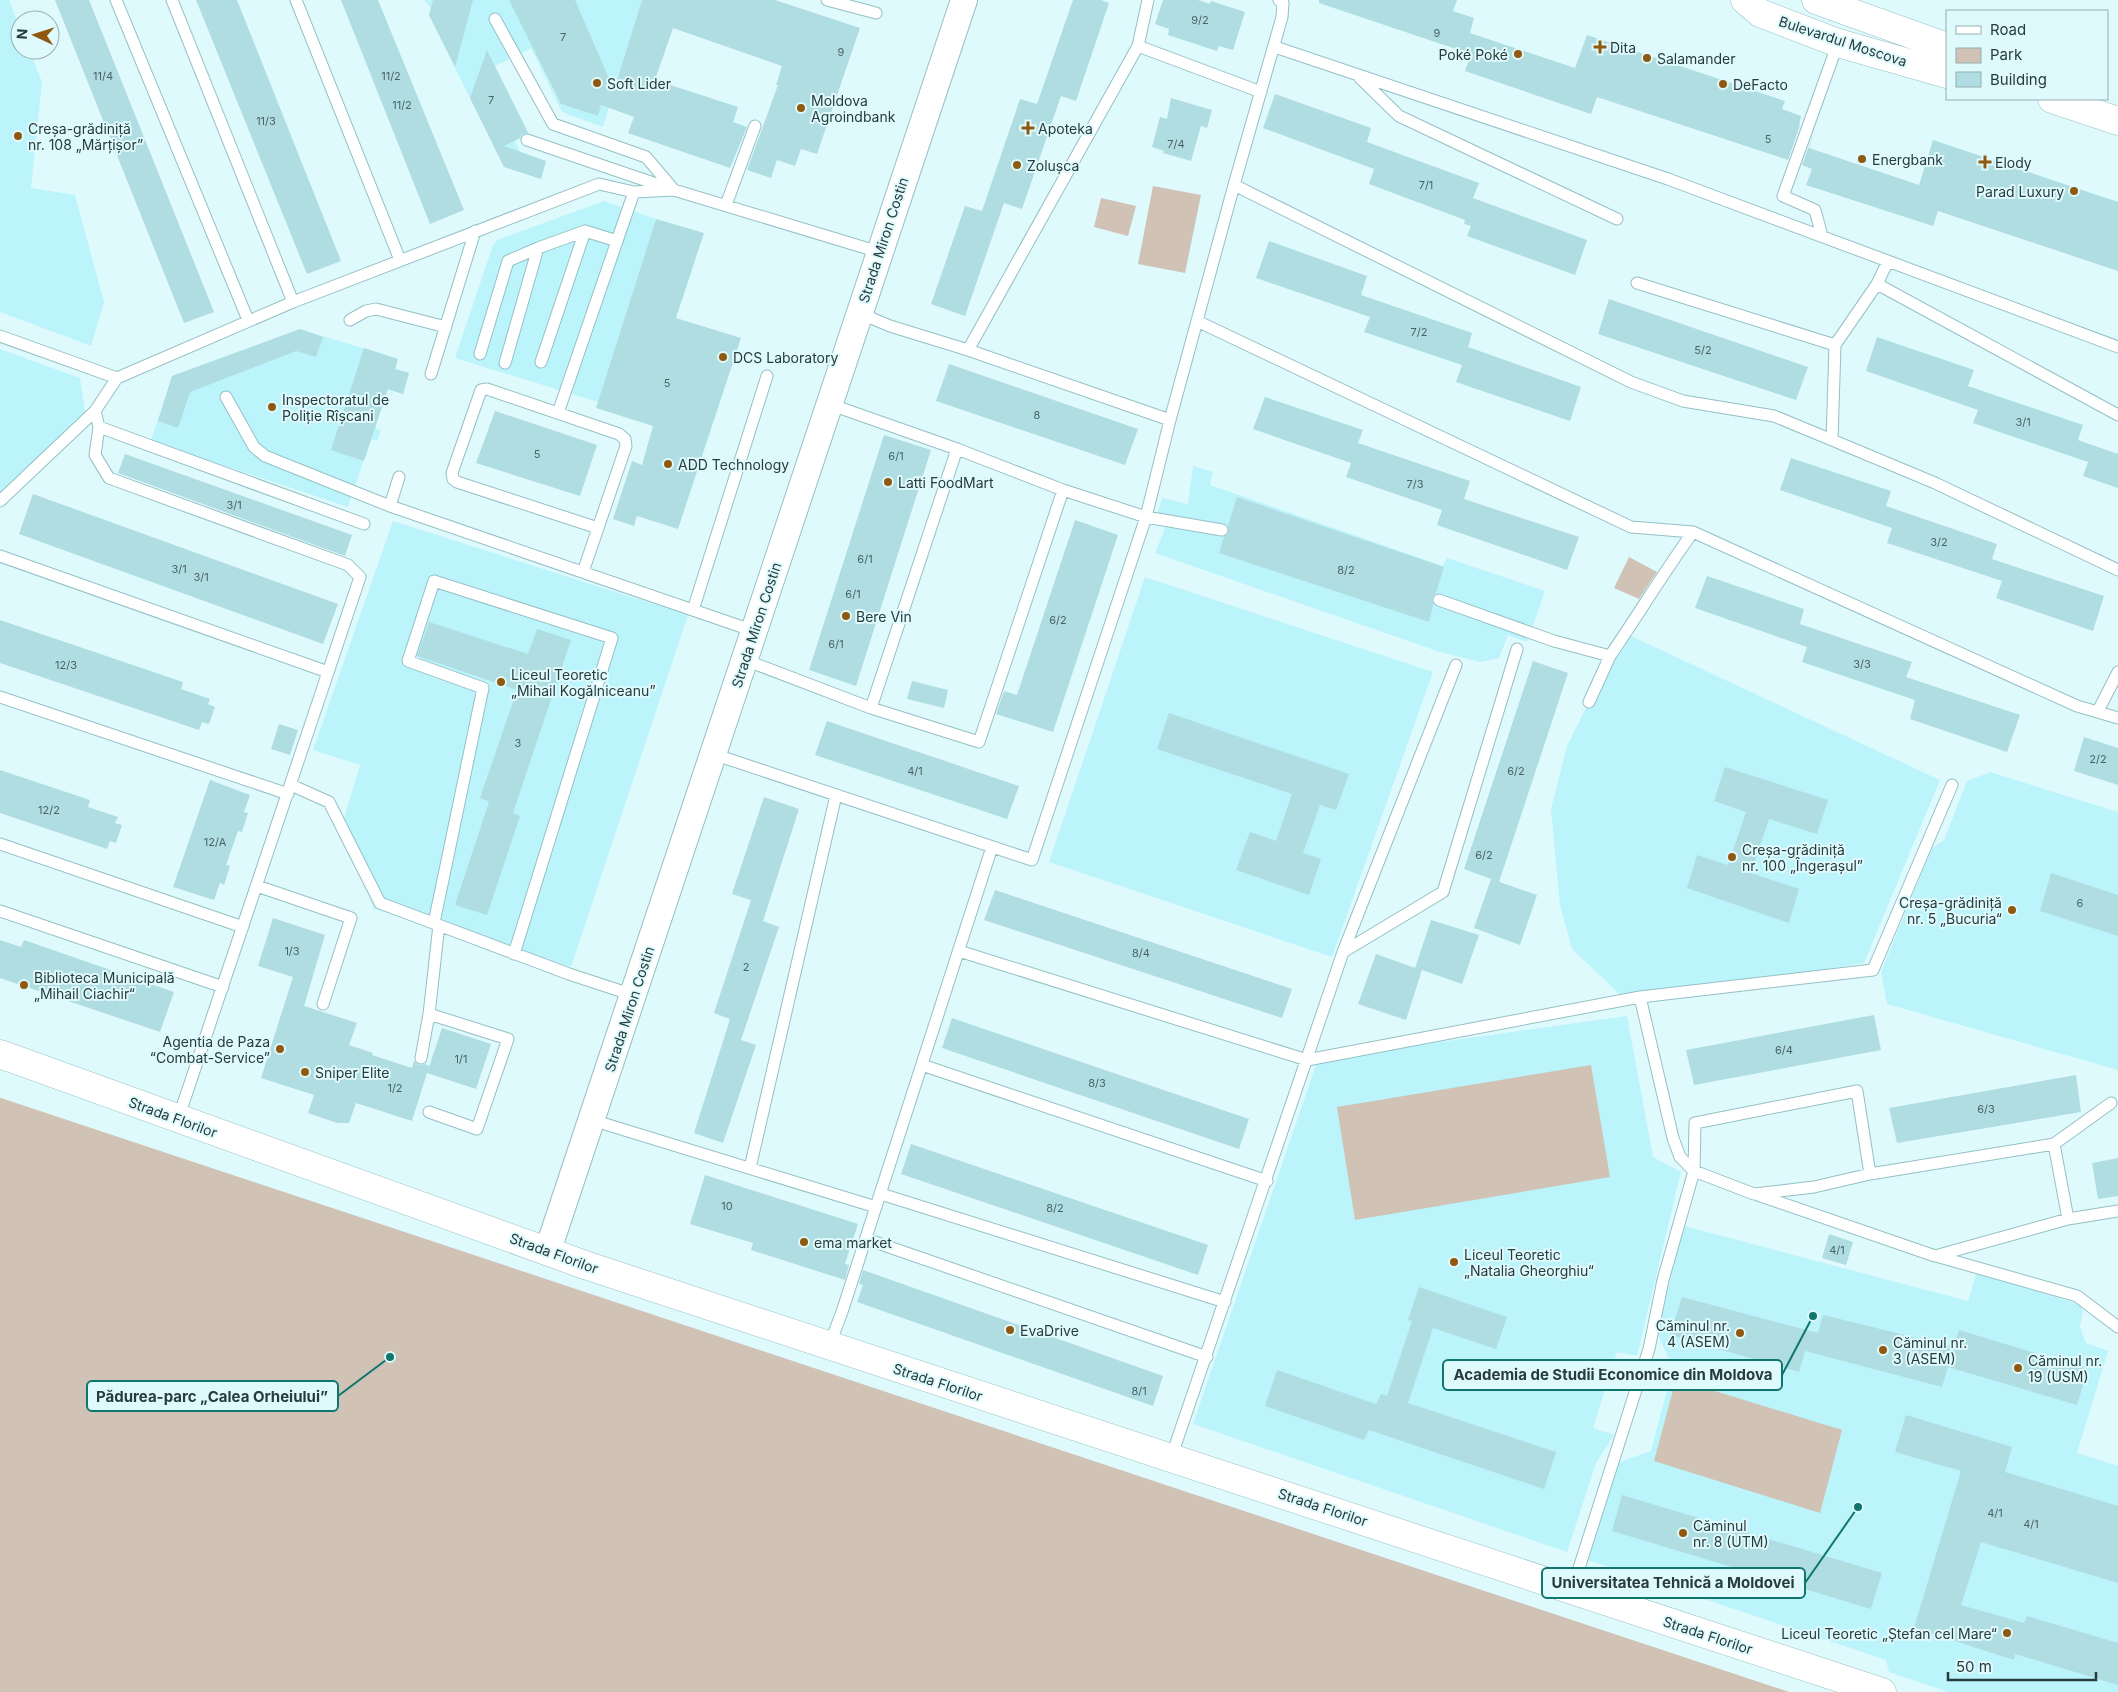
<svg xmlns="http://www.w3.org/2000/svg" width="2118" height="1692" font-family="Inter,sans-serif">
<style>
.built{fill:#bcf4fb}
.green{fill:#d0c2b4}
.building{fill:#b0dde2}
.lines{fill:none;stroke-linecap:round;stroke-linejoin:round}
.service-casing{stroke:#94c0c5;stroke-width:13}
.tertiary-casing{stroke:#94c0c5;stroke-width:28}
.secondary-casing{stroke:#94c0c5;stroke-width:29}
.primary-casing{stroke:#94c0c5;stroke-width:29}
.service{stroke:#fff;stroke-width:11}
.tertiary{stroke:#fff;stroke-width:26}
.secondary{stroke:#fff;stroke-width:28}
.primary{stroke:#fff;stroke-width:28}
.poi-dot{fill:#905910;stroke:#dffafd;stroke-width:2}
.labels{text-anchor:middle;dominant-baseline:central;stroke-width:4;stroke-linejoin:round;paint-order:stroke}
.number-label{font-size:11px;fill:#4a6466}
.street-label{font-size:14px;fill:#283b3d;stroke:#dffafd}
.poi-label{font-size:14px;fill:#283b3d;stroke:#dffafd;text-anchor:start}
.leader{fill:none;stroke:#0f766e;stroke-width:2}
.callout-dot{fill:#0f766e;stroke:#dffafd;stroke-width:2}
.callout{fill:#dffafd;stroke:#0f766e;stroke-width:2}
.callout-label{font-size:15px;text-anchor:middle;font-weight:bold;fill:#283b3d}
</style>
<rect width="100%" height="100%" fill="#dffafd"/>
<path class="built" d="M0,0H9L20,27V50H29L42,82L31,188L75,195L104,302L91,346L0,312Z
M424,0H642L603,127L562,112L531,48L495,66L529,134L515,141L520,152L546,161L541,179L504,167L429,15L431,8Z
M604,201L656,219L598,402L455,358L493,245L497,240Z
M300,329L398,359L395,369L409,373L403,394L388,390L375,428L381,430L377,441L371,439L348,507L151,441L172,376Z
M0,349L80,378L85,412L0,496Z
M1193,466L1213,472L1210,485L1443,566L1447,558L1545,591L1527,642L1508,635L1499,658L1480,662L1440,652L1155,553L1166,526L1155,522L1162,498L1188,504Z
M393,521L688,615L571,967L374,909L341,828L360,765L313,750Z
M1145,577L1433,672L1332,957L1049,862Z
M1631,636L1940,780L1864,963L1627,1001L1572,949L1560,905L1551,809L1567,746L1589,702Z
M1990,772L2118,812V1070L1887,1004L1881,972L1932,848L1944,840L1967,781Z
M1627,1016L1653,1157L1681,1172L1637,1356L1617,1352L1593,1428L1614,1435L1596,1463L1567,1552L1193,1424L1318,1059Z
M1684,1226L1968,1301L1977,1272L2080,1305L2083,1311L2080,1327L2086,1343L2108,1351L2077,1453L2118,1466V1692H1948L1889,1672L1886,1660L1582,1558L1611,1465L1651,1451L1673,1367L1657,1333Z"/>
<path class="green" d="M1153,186L1201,195L1185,273L1138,264Z
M1101,198L1136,206L1128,236L1094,227Z
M1629,557L1657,572L1639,599L1614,588Z
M1591,1065L1610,1177L1355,1220L1337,1107Z
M0,1098H1L1789,1692H0Z
M1676,1379L1842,1430L1820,1513L1654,1461Z"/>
<path class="building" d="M55,0H89L214,312L184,323Z
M196,0H237L341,261L307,274Z
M341,0H378L464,210L430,224Z
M433,0H473L455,67L429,15Z
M509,0H575L614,90L642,0H775L860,28L817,154L801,149L795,166L777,160L771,178L747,170L778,85H776L782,66L673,28L655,80L738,107L733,122L747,127L730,168L628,133L634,117L601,105L598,116L561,104Z
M1073,0H1101L1109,3L1076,101L1061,96L1022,209L1004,203L965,316L931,304L965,206L982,211L1020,99L1037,104Z
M1163,0H1198L1210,4L1211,1L1245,12L1233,50L1219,46L1217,51L1168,35L1169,29L1155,24Z
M1319,0H1457L1453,11L1474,18L1470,33L1575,68L1587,35L1785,101L1782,109L1801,116L1799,125H1800L1788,160L1597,97L1591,114L1465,71L1471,54L1319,3Z
M487,50L528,133L522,134L520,138L504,146L546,161L541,179L504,167L470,98Z
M1275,94L1371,128L1367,142L1479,183L1473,198L1587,240L1575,275L1467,236L1471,226L1464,224L1465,220L1369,184L1374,169L1263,128Z
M1171,98L1212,110L1207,128L1201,126L1191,161L1163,153L1164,151L1152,147L1160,117L1167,119Z
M1815,130L1809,148L1919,185L1933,140L2118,202V271L1938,211L1933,226L1806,185L1812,169L1802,165Z
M656,219L704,233L676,318L741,338L678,529L637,516L634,526L613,519L632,461L642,465L653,426L596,408Z
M1269,241L1367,276L1361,295L1472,333L1468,347L1581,387L1570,421L1456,382L1462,365L1364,332L1370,317L1256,278Z
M1609,299L1808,367L1796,400L1598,334Z
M300,329L323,337L316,357L296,351L190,392L178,428L158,421L172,376Z
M1877,337L1974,370L1968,386L2083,425L2078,440L2118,454V488L2083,476L2088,462L1973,423L1978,410L1866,371Z
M364,348L398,359L395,369L409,373L403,394L388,389L364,461L331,450Z
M949,364L1138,429L1125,465L936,401Z
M1265,397L1363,430L1358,443L1470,481L1464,499L1579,537L1567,570L1437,525L1442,510L1346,477L1351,463L1253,429Z
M495,411L597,445L580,496L476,463Z
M884,435L931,450L856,686L809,670Z
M125,454L352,535L345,556L118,473Z
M1791,458L1891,491L1886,506L1997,544L1992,559L2104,596L2093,631L1996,598L2002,581L1887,543L1892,528L1780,490Z
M33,494L338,604L323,644L19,534Z
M1237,497L1444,567L1436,593L1432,598L1433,605L1429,622L1219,553L1224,537L1229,532L1228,526Z
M1075,520L1118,535L1053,732L996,714L1004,691L1017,695Z
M1707,576L1804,609L1800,624L1912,662L1906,677L2020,715L2007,752L1910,719L1915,700L1802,662L1807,647L1695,608Z
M0,620L183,682L181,689L210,699L208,704L215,707L209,724L202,722L199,730L0,663Z
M429,622L528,654L537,629L571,640L513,813L520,816L487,915L455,905L489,802L480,798L517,690L417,656Z
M1533,661L1568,673L1499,882L1464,869Z
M912,681L948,690L944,708L907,699Z
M1169,713L1349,774L1336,810L1320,805L1303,853L1321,859L1309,895L1236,870L1250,832L1276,841L1292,794L1157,749Z
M827,721L1019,786L1007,819L815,755Z
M279,724L298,730L290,755L271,749Z
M2084,737L2118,748V785L2074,771Z
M1725,767L1828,800L1817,834L1769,819L1751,873L1799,889L1789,923L1687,888L1697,855L1728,865L1746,812L1714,801Z
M0,770L90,800L88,807L118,817L115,823L122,825L116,843L110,841L107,849L0,813Z
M210,780L250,795L244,812L248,813L242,832L238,831L226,865L230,866L224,885L220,883L214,900L173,887Z
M764,797L799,809L763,921L779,927L741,1040L756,1045L723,1143L694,1133L730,1019L714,1013L751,900L732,894Z
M2051,873L2118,895V936L2040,911Z
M1491,879L1537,895L1520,945L1474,928Z
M995,890L1292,989L1282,1018L984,920Z
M273,918L325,935L304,1006L357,1023L349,1045L373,1053L372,1055L412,1068L414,1061L419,1065L425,1064L429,1066L428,1070L442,1028L491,1044L476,1089L427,1073L412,1121L356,1103L349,1123H337L308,1113L314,1095L261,1078L293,977L258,966Z
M1431,920L1479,935L1462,984L1422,970L1406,1020L1358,1004L1376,954L1415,968Z
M0,940L21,947L24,940L174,992L160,1032L0,978Z
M1874,1015L1881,1050L1694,1085L1686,1050Z
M952,1018L1249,1119L1239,1149L942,1048Z
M2076,1075L2081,1112L1897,1143L1889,1108Z
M911,1144L1208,1245L1198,1275L901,1174Z
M2118,1158V1196L2098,1199L2092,1163Z
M705,1175L858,1224L845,1264L849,1265L845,1280L751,1250L753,1243L690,1224Z
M1829,1234L1853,1242L1846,1265L1822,1258Z
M863,1270L1163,1376L1153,1406L857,1302L863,1285L859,1284Z
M1419,1287L1507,1317L1496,1349L1433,1328L1408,1403L1556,1452L1544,1489L1369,1430L1364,1440L1265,1406L1277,1370L1376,1404L1381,1394L1387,1396L1412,1321L1408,1320Z
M1682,1297L1818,1333L1823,1315L1954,1347L1959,1330L2088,1369L2077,1405L1948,1367L1942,1387L1805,1351L1799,1372L1670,1335Z
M1906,1415L2012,1447L2005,1472L2118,1506V1583L1981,1542L1961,1605L2024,1623L2027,1616L2118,1643V1685L2015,1654L2014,1660L1914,1628L1961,1471L1895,1452Z
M1622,1495L1882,1573L1871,1609L1612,1531Z"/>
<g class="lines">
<g class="service-casing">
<path id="service" d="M116,0L248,320
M172,0L293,302L599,184L634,192L674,190L879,252
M296,0L400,260
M827,0L876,13
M495,19L553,124L646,157L674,190
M1138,46L1261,92
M1275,47L1668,179L2118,347
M1360,78L1399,116L1617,219
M527,140L668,188
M1234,185L1631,382L1683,401L1774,416L1832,440L1835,345L1877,284L1888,261
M726,205L755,126
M1822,236L1815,210L1783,196L1838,43
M1637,283L1835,345
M1877,284L2118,415
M859,313L890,326L968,350L1138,46L1148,0
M350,320L366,311L376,309L446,327
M1197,321L1631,527L1693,532L2077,706L2118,718
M0,336L117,378L293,302
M968,350L1170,420
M480,354L508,261L538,248L585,231
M541,362L585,231L617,241L634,192
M505,363L538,248
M431,374L475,231
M226,397L254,447L265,456L390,506L754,631
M829,404L957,449L1063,490L1146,517L1222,530
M95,411L99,427L364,524
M558,413L617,241
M99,427L95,455L109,478L348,565L360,577L178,1119
M1832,440L1935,483L2118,570
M0,501L95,411L117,378
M390,506L399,477
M0,556L328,672
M583,572L626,446L625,439L619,434L487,389L481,390L452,473L453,479L457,482L598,528
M1439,600L1554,641L1610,656C1638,615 1664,572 1693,532
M693,610L767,376
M745,660L871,708L979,742L1063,490
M0,697L288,794
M1589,702L1610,656
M871,708L957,449
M2098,711L2118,672
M713,754L1032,860L1146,517L1170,420L1234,185L1282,17L1283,3L1279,0
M291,785L329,802L380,903L569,974L633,995
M0,844L243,927
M257,886L351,918L323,1004
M0,911L223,987
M434,923L483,688L408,661L434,581L612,638L514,954
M959,951L1307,1060L1640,997L1673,1138L1680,1157L1694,1171L1663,1280L1649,1349L1572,1590
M1343,952L1443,892L1517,649
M1640,997L1873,970L1952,785
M421,1058L429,1014L439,925
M922,1065L1267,1181
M429,1112L477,1129L508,1039L429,1014
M592,1120L876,1207
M2054,1144L2068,1219
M750,1168L836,795
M1870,1174L1857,1091L1695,1123L1694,1171L1754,1194L1814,1187L1870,1174L2054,1144L2111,1103
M881,1194L1225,1302
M1758,1195L1935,1256L2068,1219L2118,1211
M866,1239L1207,1357
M1936,1256L2077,1296L2118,1327
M829,1346L842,1312L992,847
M1171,1458L1343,952L1456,665"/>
</g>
<g class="tertiary-casing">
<path id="tertiary" d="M548,1250L964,0"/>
</g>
<g class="secondary-casing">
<path id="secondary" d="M0,1054L585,1265L1882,1692"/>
</g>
<g class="primary-casing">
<path id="primary" d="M1745,0L1760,13L1838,43L1947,74
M1816,0L1947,47
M2052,99L2118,121"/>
</g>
<use href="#service" class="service"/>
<use href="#tertiary" class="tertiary"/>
<use href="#secondary" class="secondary"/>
<use href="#primary" class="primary"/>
</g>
<g class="poi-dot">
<path d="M1597.5 39.5h5v5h5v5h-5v5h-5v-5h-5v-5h5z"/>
<circle cx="1518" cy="54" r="5"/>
<circle cx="1647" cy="58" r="5"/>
<circle cx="597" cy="83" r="5"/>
<circle cx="1723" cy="84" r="5"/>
<circle cx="801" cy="108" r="5"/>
<path d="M1025.5 120.5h5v5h5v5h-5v5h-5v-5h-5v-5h5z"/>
<circle cx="18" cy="136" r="5"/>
<circle cx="1862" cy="159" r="5"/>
<path d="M1982.5 154.5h5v5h5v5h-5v5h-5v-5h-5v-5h5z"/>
<circle cx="1017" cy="165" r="5"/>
<circle cx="2074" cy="191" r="5"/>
<circle cx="723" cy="357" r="5"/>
<circle cx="272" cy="407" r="5"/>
<circle cx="668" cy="464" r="5"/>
<circle cx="888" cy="482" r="5"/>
<circle cx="846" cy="616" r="5"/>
<circle cx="501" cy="682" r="5"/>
<circle cx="1732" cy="857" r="5"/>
<circle cx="2012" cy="910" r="5"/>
<circle cx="24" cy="985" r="5"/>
<circle cx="280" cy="1049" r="5"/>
<circle cx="305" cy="1072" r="5"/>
<circle cx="804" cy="1242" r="5"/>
<circle cx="1454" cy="1262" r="5"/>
<circle cx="1010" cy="1330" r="5"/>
<circle cx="1740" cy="1333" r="5"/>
<circle cx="1883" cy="1350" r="5"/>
<circle cx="2018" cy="1368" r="5"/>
<circle cx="1683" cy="1533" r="5"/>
<circle cx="2007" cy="1633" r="5"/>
</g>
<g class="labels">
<g class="number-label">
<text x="1200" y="20">9/2</text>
<text x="1437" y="33">9</text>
<text x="563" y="37">7</text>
<text x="841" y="52">9</text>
<text x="103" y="76">11/4</text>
<text x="391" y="76">11/2</text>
<text x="491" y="100">7</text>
<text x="402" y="105">11/2</text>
<text x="266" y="121">11/3</text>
<text x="1768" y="139">5</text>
<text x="1176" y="144">7/4</text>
<text x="1426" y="185">7/1</text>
<text x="1419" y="332">7/2</text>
<text x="1703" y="350">5/2</text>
<text x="667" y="383">5</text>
<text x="1037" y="415">8</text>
<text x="2023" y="422">3/1</text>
<text x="537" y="454">5</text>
<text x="896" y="456">6/1</text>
<text x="1415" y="484">7/3</text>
<text x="234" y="505">3/1</text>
<text x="1939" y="542">3/2</text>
<text x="865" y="559">6/1</text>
<text x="179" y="569">3/1</text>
<text x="1346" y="570">8/2</text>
<text x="201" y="577">3/1</text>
<text x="853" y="594">6/1</text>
<text x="1058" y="620">6/2</text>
<text x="836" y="644">6/1</text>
<text x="1862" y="664">3/3</text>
<text x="66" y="665">12/3</text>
<text x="518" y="743">3</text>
<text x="2098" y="759">2/2</text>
<text x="915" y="771">4/1</text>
<text x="1516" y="771">6/2</text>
<text x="49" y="810">12/2</text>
<text x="215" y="842">12/A</text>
<text x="1484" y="855">6/2</text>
<text x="2080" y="903">6</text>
<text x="292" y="951">1/3</text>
<text x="1141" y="953">8/4</text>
<text x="746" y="967">2</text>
<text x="1784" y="1050">6/4</text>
<text x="461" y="1059">1/1</text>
<text x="1097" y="1083">8/3</text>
<text x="395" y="1088">1/2</text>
<text x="1986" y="1109">6/3</text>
<text x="727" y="1206">10</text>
<text x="1055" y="1208">8/2</text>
<text x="1837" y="1250">4/1</text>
<text x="1139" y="1391">8/1</text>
<text x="1995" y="1513">4/1</text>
<text x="2031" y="1524">4/1</text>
</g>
<g class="street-label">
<text transform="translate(1843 41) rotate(18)">Bulevardul Moscova</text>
<text transform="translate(883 240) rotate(-72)">Strada Miron Costin</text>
<text transform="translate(756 625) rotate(-72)">Strada Miron Costin</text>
<text transform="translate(629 1009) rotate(-72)">Strada Miron Costin</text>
<text transform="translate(173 1117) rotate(20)">Strada Florilor</text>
<text transform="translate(554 1253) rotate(20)">Strada Florilor</text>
<text transform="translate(938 1382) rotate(18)">Strada Florilor</text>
<text transform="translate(1323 1507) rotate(18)">Strada Florilor</text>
<text transform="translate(1708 1635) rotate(18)">Strada Florilor</text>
</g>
<g class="poi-label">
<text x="1610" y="47">Dita</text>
<text x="1508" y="54" text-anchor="end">Poké Poké</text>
<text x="1657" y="58">Salamander</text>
<text x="607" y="83">Soft Lider</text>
<text x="1733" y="84">DeFacto</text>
<text x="811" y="100">Moldova<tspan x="811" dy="16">Agroindbank</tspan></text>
<text x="28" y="128">Creșa-grădiniță<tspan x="28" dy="16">nr. 108 „Mărțișor”</tspan></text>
<text x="1038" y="128">Apoteka</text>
<text x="1872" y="159">Energbank</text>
<text x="1995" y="162">Elody</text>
<text x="1027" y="165">Zolușca</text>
<text x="2064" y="191" text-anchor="end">Parad Luxury</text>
<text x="733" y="357">DCS Laboratory</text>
<text x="282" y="399">Inspectoratul de<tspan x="282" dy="16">Poliție Rîșcani</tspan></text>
<text x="678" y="464">ADD Technology</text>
<text x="898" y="482">Latti FoodMart</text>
<text x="856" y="616">Bere Vin</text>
<text x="511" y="674">Liceul Teoretic<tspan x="511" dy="16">„Mihail Kogălniceanu”</tspan></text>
<text x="1742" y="849">Creșa-grădiniță<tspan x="1742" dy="16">nr. 100 „Îngerașul”</tspan></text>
<text x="2002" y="902" text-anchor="end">Creșa-grădiniță<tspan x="2002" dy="16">nr. 5 „Bucuria“</tspan></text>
<text x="34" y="977">Biblioteca Municipală<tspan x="34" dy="16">„Mihail Ciachir“</tspan></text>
<text x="270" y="1041" text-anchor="end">Agentia de Paza<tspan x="270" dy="16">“Combat-Service”</tspan></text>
<text x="315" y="1072">Sniper Elite</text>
<text x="814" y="1242">ema market</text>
<text x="1464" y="1254">Liceul Teoretic<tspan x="1464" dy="16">„Natalia Gheorghiu“</tspan></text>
<text x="1730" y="1325" text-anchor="end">Căminul nr.<tspan x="1730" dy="16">4 (ASEM)</tspan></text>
<text x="1020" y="1330">EvaDrive</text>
<text x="1893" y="1342">Căminul nr.<tspan x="1893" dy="16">3 (ASEM)</tspan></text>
<text x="2028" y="1360">Căminul nr.<tspan x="2028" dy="16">19 (USM)</tspan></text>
<text x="1693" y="1525">Căminul<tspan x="1693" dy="16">nr. 8 (UTM)</tspan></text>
<text x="1997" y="1633" text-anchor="end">Liceul Teoretic „Ștefan cel Mare“</text>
</g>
</g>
<path class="leader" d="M1813 1316L1782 1375M390 1357L338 1396M1858 1507L1805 1583"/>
<g class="callout-dot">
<circle cx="1813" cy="1316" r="5"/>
<circle cx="390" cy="1357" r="5"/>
<circle cx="1858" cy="1507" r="5"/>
</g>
<g class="callout">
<rect x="1443" y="1360" width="339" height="30" rx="5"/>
<rect x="87" y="1381" width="251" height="30" rx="5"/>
<rect x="1542" y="1568" width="263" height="30" rx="5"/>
</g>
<g class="callout-label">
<text x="1613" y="1380">Academia de Studii Economice din Moldova</text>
<text x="212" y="1402">Pădurea-parc „Calea Orheiului”</text>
<text x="1673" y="1588">Universitatea Tehnică a Moldovei</text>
</g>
<rect x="1946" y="10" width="162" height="90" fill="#dffafd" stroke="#96aeb0"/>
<rect x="1956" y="26" width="25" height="8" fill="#ffffff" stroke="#96aeb0"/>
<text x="1990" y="35" font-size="15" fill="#283b3d">Road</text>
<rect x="1956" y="48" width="25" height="15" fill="#d0c2b4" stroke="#96aeb0"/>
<text x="1990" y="60" font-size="15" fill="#283b3d">Park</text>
<rect x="1956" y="72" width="25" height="15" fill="#b0dde2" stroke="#96aeb0"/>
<text x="1990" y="85" font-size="15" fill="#283b3d">Building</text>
<g transform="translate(35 35) rotate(274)"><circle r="24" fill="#dffafd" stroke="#96aeb0"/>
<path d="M0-4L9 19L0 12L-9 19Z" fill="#905910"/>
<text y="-8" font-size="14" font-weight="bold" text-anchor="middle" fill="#283b3d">N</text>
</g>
<path d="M1948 1672v8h148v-8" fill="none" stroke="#283b3d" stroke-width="2.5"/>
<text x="1956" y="1672" font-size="15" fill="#283b3d" stroke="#dffafd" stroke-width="4" paint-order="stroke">50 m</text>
</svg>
